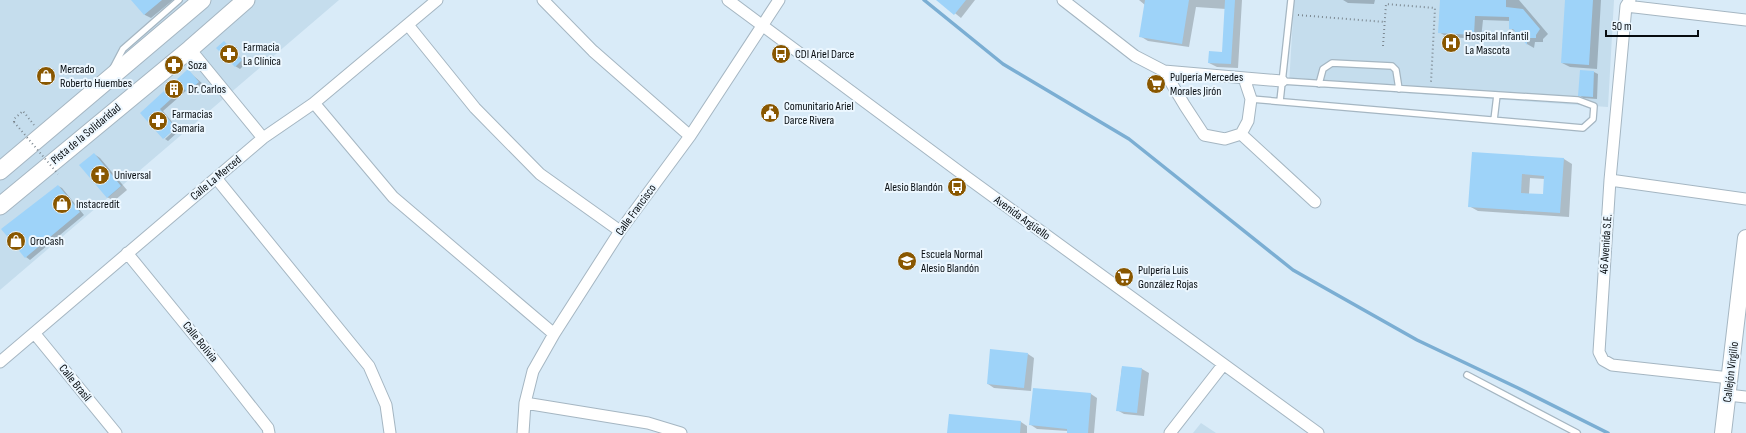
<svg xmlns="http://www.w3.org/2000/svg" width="1746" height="433" font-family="'Sofia Sans Condensed',sans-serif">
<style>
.built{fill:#c5dded}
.shadow{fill:#0003;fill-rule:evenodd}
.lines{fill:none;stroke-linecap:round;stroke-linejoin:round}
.stream{stroke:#7baed3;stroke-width:3.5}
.building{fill:#9ed3f9;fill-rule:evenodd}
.lane-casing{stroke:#a5b6c2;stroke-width:8}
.street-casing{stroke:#a5b6c2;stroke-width:13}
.secondary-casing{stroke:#a5b6c2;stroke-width:18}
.primary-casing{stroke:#a5b6c2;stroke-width:19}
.path{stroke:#7c8891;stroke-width:2;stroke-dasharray:1 3;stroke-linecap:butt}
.lane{stroke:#fff;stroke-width:5.5}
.street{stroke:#fff;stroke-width:11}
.secondary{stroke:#fff;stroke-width:16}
.primary{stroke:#fff;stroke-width:17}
.path-bridge{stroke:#7c8891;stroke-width:2;stroke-dasharray:1 3;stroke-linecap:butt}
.labels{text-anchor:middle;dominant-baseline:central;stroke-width:4;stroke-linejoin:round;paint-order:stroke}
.poi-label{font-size:12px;fill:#070c10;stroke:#ecf7ff;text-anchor:start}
.street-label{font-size:12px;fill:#070c10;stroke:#ecf7ff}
</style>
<rect width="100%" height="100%" fill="#d9ebf8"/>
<path class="built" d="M0,0H339L0,290Z
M1294,0H1614L1608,107L1289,85Z
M1201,423L1216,433H1193Z"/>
<path class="shadow" d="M132,0H173L151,18L145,15Z
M943,0H975L961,18L941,2Z
M1139,0H1242L1238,68L1217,67L1209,63L1223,53L1226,9L1196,7L1189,47L1148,41L1140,36L1145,5Z
M1343,0H1375L1374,4L1348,3Z
M1441,0H1519L1548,34L1543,39V42H1535L1534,48L1527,44L1517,33L1510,28V21L1483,20L1481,39L1447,37L1439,32Z
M1566,0H1601L1597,69L1570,67L1562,63Z
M224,42L246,63L240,69L235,66Z
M188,71L203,84L192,94L187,90L163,111L176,127L164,138L142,113Z
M1581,71L1594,72L1598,74L1597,99L1583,98L1579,95Z
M177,128L179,131L168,141L165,139Z
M1473,153L1564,159L1572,164L1569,217L1478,211L1469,206ZM1530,178L1545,179L1544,195L1529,194Z
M94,154L100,158L127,190L114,201L107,197Z
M58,186L62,188L84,215L30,260L26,257Z
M1028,354L1034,358L1031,391L994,388L988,384Z
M1122,367L1142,369L1149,373L1144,416L1124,414L1117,410Z
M1091,394L1097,398L1094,433H1068V431L1037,429L1031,425Z
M1021,422L1027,426V433H948Z"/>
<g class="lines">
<path class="stream" d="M924,0L1003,64L1129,139L1293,270L1417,340L1518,388L1608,433"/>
</g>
<path class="building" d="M131,0H162L144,15Z
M936,0H966L954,15Z
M1145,0H1189L1182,44L1139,37Z
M1225,0H1235L1231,64L1208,63L1209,51L1222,52Z
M1440,0H1506V7L1523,9L1540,29L1536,35V38H1527V45L1513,29H1509V17L1475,16L1474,35L1438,33Z
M1565,0H1593L1589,65L1561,63Z
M224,41L242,60L235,67L216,48Z
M188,69L199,82L187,92L183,88L160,109L176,128L163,139L140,113Z
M1580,70L1594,71L1593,97L1578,96Z
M1472,152L1564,158L1560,213L1468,207ZM1522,174L1544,176L1543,194L1521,193Z
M94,153L121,186L107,198L79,165Z
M58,185L80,212L25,258L1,229Z
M990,349L1028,353L1024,388L987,384Z
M1122,366L1142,368L1137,413L1116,411Z
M1033,388L1091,393L1088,433H1067V429L1029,425Z
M949,414L1021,421L1020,433H947Z"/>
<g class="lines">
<g class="lane-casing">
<path id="lane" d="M113,68L123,49L179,0
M1319,84L1323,69L1332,63L1392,66L1396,70L1399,89
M1251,99L1583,128L1593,119L1594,106L1578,100L1282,81
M1280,101L1291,0
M1494,120L1497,95
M1467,375L1577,433"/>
</g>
<g class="street-casing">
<path id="street" d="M543,0L593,51L690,136
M728,0L965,176L1318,433
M1063,0L1135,56L1164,71L1282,81
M1630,0L1626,6L1610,180L1599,352L1603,360L1612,365L1730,378
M1626,6L1746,20
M408,25L475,108L540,174L620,231
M190,49L263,138
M1164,71L1185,106L1204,135L1225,139L1241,134L1248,121L1251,99L1244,78
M314,103L393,197L554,334
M1241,134L1315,202
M216,178L369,366L386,405L390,433
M1610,180L1746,199
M127,253L216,362L268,428L269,433
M35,334L116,433
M0,362L263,138L314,103L437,0
M1728,395L1746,397
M525,403L648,423L681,433
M523,433L525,403L533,371L554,334L620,231L690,136L779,0
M1170,433L1223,365"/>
</g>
<g class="secondary-casing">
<path id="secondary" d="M1723,433L1746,238"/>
</g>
<g class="primary-casing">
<path id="primary" d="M0,171L202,0
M0,206L190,49L246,0"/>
</g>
<path class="path" d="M1298,15L1385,22
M1383,46L1386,4L1435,8L1431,82
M14,122V119L23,111L34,125"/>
<use href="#lane" class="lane"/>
<use href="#street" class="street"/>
<use href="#secondary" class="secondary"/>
<use href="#primary" class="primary"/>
<path class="path-bridge" d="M14,122L58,174"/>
</g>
<defs>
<g id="hospital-disc" transform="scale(1)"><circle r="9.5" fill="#895700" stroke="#ecf7ff"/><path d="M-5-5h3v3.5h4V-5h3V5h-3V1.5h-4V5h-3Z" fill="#fff"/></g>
<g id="pharmacy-disc" transform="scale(1)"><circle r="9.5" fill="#895700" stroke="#ecf7ff"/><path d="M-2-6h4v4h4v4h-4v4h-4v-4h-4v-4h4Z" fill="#fff"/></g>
<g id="bus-disc" transform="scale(1)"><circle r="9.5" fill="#895700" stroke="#ecf7ff"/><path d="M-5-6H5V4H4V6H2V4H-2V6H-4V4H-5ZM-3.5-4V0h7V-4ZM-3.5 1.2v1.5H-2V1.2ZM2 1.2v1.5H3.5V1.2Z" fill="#fff"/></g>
<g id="shop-disc" transform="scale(1)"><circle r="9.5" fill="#895700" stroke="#ecf7ff"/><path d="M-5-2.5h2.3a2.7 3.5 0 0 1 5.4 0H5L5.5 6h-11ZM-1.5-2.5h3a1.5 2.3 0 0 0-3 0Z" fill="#fff"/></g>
<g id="supermarket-disc" transform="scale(1)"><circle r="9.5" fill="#895700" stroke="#ecf7ff"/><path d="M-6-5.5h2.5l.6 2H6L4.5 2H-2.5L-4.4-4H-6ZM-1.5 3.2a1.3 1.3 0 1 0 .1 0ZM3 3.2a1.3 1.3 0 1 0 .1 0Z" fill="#fff"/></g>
<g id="building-disc" transform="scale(1)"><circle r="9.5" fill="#895700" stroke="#ecf7ff"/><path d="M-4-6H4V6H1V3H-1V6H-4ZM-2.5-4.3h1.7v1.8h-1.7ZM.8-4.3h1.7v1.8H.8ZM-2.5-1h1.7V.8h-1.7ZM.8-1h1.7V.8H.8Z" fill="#fff"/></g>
<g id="civic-disc" transform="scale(1)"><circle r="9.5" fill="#895700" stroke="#ecf7ff"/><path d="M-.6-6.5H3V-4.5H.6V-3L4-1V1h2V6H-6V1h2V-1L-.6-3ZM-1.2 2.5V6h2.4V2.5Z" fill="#fff"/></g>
<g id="church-disc" transform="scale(1)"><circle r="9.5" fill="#895700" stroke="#ecf7ff"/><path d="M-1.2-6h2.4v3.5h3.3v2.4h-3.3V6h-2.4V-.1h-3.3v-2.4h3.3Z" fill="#fff"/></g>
<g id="school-disc" transform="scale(1)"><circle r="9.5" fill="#895700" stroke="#ecf7ff"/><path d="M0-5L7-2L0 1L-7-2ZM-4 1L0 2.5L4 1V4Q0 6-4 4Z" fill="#fff"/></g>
</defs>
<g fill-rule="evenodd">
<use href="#hospital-disc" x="1451" y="43"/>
<use href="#pharmacy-disc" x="229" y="54"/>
<use href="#bus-disc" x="781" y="54"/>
<use href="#pharmacy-disc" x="174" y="65"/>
<use href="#shop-disc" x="46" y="76"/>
<use href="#supermarket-disc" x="1156" y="84"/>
<use href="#building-disc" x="174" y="89"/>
<use href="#civic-disc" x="770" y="113"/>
<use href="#pharmacy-disc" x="158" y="121"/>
<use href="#church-disc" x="100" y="175"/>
<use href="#bus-disc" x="957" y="187"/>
<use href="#shop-disc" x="62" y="204"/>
<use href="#shop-disc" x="16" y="241"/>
<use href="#school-disc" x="907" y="261"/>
<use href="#supermarket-disc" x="1124" y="277"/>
</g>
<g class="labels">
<g class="poi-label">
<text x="1465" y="36">Hospital Infantil<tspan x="1465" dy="14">La Mascota</tspan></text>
<text x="243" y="47">Farmacia<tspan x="243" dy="14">La Clínica</tspan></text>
<text x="795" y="54">CDI Ariel Darce</text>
<text x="188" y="65">Soza</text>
<text x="60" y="69">Mercado<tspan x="60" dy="14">Roberto Huembes</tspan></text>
<text x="1170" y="77">Pulpería Mercedes<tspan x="1170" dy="14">Morales Jirón</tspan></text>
<text x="188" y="89">Dr. Carlos</text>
<text x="784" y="106">Comunitario Ariel<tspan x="784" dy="14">Darce Rivera</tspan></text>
<text x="172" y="114">Farmacias<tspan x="172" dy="14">Samaria</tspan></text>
<text x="114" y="175">Universal</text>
<text x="943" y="187" text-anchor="end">Alesio Blandón</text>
<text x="76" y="204">Instacredit</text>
<text x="30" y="241">OroCash</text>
<text x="921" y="254">Escuela Normal<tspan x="921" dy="14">Alesio Blandón</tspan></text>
<text x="1138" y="270">Pulpería Luis<tspan x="1138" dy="14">González Rojas</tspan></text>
</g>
<g class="street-label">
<text transform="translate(86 134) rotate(-40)">Pista de la Solidaridad</text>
<text transform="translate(216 178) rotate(-40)">Calle La Merced</text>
<text transform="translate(636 210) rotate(-54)">Calle Francisco</text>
<text transform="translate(1022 218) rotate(36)">Avenida Argüello</text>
<text transform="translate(1606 244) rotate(-86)">46 Avenida S.E.</text>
<text transform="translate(200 342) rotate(51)">Calle Bolivia</text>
<text transform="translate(1731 372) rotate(-83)">Callejón Virgilio</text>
<text transform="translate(75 383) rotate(51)">Calle Brasil</text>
</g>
</g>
<path d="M1606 30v6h92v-6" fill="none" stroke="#070c10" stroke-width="2"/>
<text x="1612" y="30" font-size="12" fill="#070c10" stroke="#ecf7ff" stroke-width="3" paint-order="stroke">50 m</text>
</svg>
